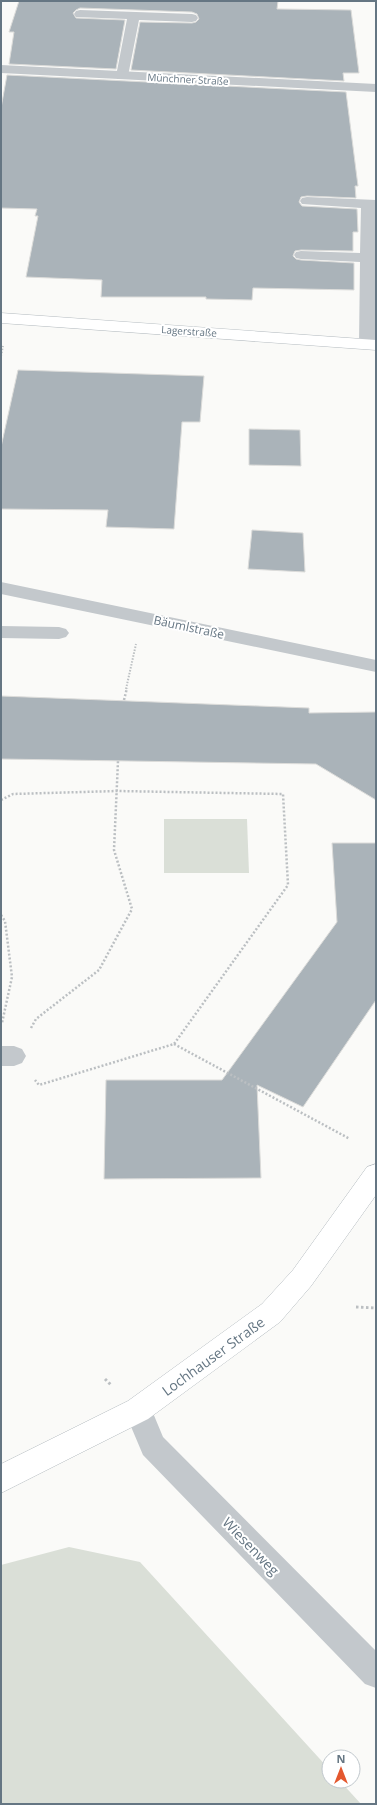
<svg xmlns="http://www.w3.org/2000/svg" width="377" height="1805" font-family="'Open Sans',sans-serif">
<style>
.green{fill:#dadfd7}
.building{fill:#aab3b9;stroke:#dcdcda}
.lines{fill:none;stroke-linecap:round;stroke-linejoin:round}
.secondary-casing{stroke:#b3babf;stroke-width:1}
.path-far2{stroke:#bbbfc2;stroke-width:2;stroke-dasharray:1.5 1.5;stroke-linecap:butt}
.path-far1{stroke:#bbbfc2;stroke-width:2.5;stroke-dasharray:2 2;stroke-linecap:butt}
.path{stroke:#bbbfc2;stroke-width:3;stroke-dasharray:2.5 2.5;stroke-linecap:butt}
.lane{fill:#c3c8cc;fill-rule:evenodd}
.street{fill:#c3c8cc;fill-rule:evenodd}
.secondary{fill:#fff;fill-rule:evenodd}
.labels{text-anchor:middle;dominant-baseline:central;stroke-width:4;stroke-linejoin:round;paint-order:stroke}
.far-street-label{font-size:10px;fill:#657683;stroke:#fff}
.street-label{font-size:12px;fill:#657683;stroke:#fff}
.near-street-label{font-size:14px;fill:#657683;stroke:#fff}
</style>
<rect width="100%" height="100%" fill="#fafaf8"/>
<path class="green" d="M164,819H247L249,873H164Z
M69,1547L140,1562L329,1769V1781H340L361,1804H1V1565Z"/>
<path class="building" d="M19,1H278L277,9L351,10L359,73H343L344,81L131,70L140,22L192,23L196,22L199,19L197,14L192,12L80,8L76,10L73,13L76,18L125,20L116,69L9,64L14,32H9Z
M7,75L346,92L358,186H355L356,198L307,196L301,197L299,202L302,206L357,209L358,232H353V251L301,250L295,251L293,256L296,259L301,260L354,263V290L253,288L252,300L206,299V297H101L102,280L26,277L38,216H35L37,209L1,208V108Z
M18,370L204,376L200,422H182L174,529L106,527L108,510L1,509V447Z
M249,429L300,430L301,466L249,465Z
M252,530L303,533L305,572L248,569Z
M1,696L309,708V713L376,712V800L316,764L1,759Z
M332,843H376V1000L303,1107L257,1085L261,1178L104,1179L106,1080H222L337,922Z"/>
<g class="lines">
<g class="secondary-casing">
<path id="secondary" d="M1,313L376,340V350L1,323Z
M376,1164V1195L311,1286L280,1322L148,1419L1,1493V1464L128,1401L262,1304L293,1270L367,1167Z"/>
</g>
<path class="path-far2" d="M1,356L3,346
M126,689L136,644"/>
<path class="path-far1" d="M124,700L127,688
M1,800L13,794L117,791L283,794L288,885L174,1044L39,1085L35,1080
M1,915L5,921L12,977L2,1023
M31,1028L36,1019L99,970L132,909L114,850L118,761
M174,1044L350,1139"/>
<path class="path" d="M356,1307L376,1308
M105,1379L111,1385"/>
<path class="lane" d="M80,10L192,14L196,15L198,18L196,21L192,22L139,20L128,76L127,79H117L116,76L127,19L76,17L74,14L76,11Z
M307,197L376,200L375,344L373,347L367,349L361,347L359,344L360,262L301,259L296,258L294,255L296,252L301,251L360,253L361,208L302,204L300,201L302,198Z
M1,626L59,627L66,629L69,633L66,637L59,639L1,638Z
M138,1397L148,1401L163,1437L376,1651V1688L365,1684L143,1455L124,1410L128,1401Z"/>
<path class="street" d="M1,65L376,84V92L1,73Z
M1,582L376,660V672L1,594Z
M1,1046H14L22,1049L26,1056L22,1063L14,1066H1Z"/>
<use href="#secondary" class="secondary"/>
</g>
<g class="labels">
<g class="far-street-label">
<text transform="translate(188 79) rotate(3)">Münchner Straße</text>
<text transform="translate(189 331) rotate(4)">Lagerstraße</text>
</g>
<g class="street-label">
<text transform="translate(189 627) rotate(12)">Bäumlstraße</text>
</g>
<g class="near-street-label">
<text transform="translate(213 1356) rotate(-36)">Lochhauser Straße</text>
<text transform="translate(251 1546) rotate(46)">Wiesenweg</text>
</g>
</g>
<rect width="377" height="1805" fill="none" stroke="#657683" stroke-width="4"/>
<g transform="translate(341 1769)"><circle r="19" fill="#ffffff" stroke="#c1c8cd"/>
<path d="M0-3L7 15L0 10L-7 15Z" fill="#e4572e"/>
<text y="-6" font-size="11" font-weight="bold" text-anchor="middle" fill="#657683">N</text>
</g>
</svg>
